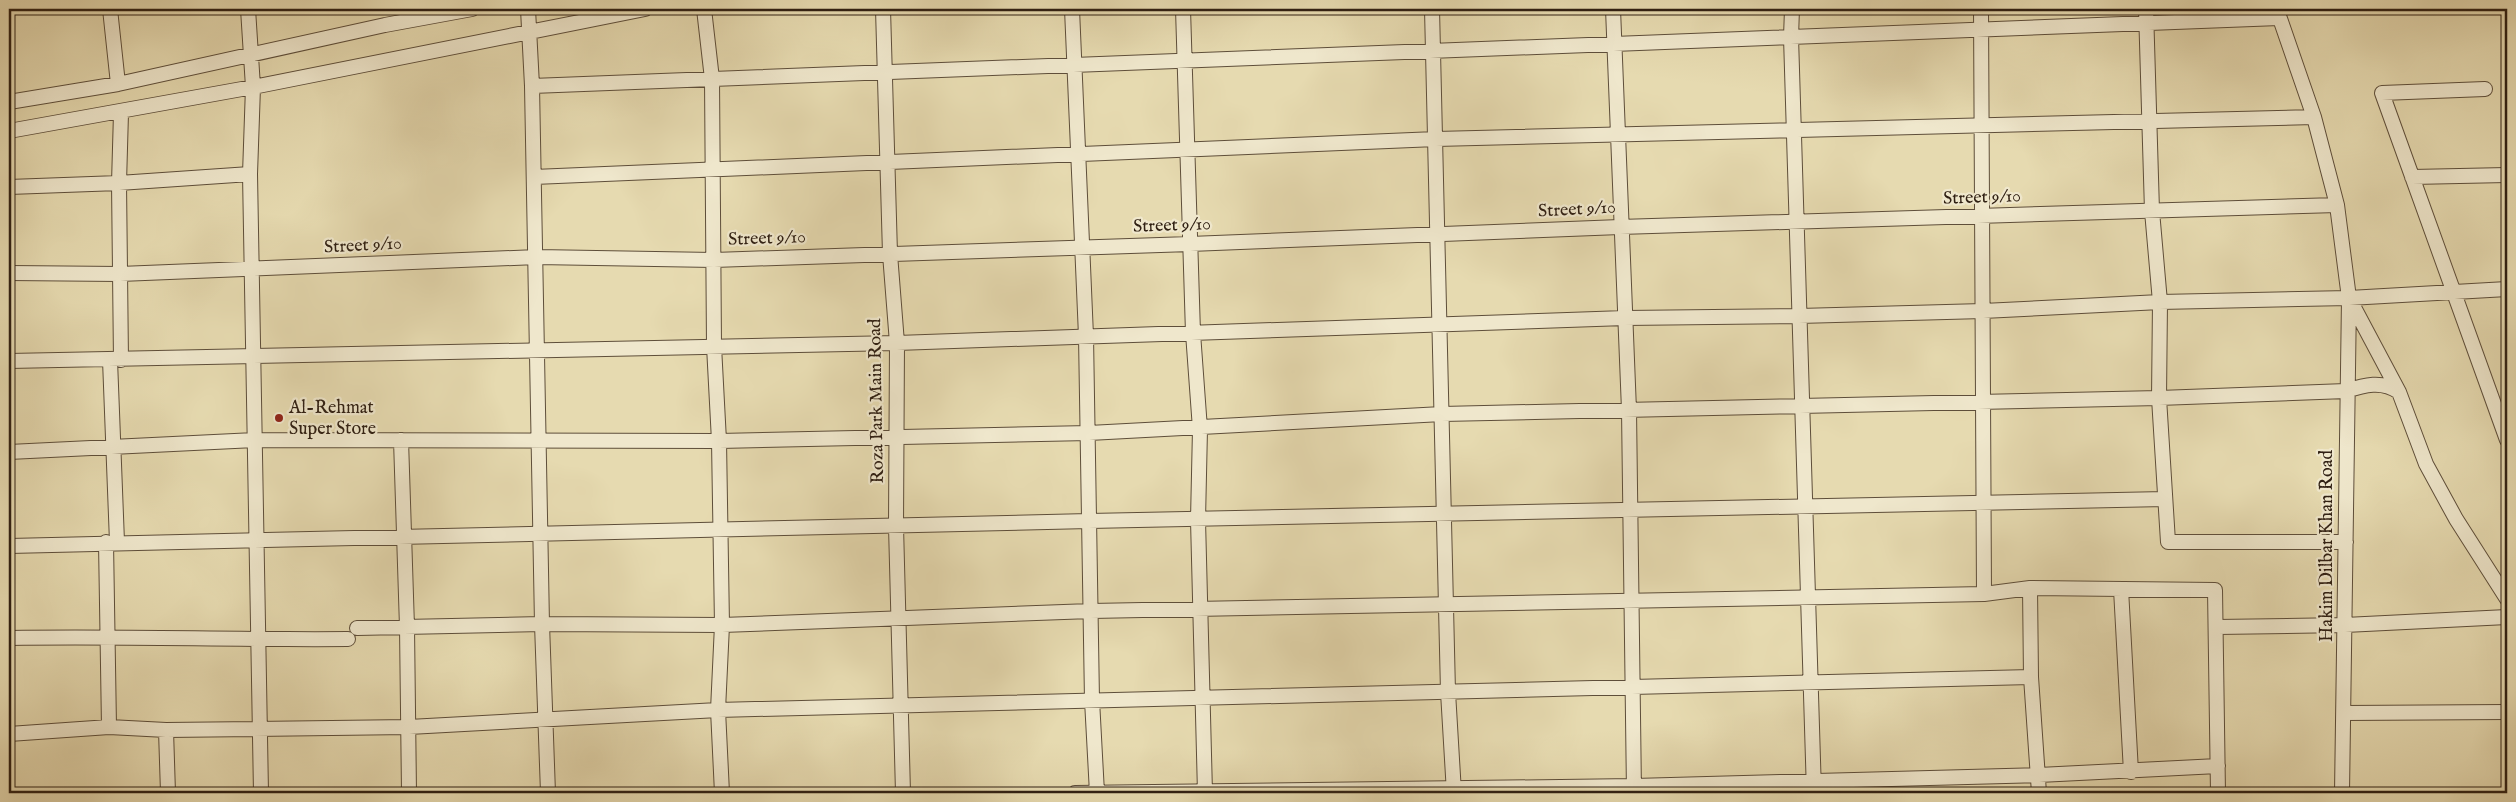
<svg xmlns="http://www.w3.org/2000/svg" width="2516" height="802" font-family="'IM FELL English',serif">
<style>
.lines{fill:none;stroke-linecap:round;stroke-linejoin:round}
.street-casing{stroke:#5e4e3a;stroke-width:16}
.street{stroke:#efe7cc;stroke-width:14}
.poi-dot{fill:#8f2418;stroke:#efe7cc;stroke-width:2}
.labels{text-anchor:middle;dominant-baseline:central;stroke-width:4.5;stroke-linejoin:round;paint-order:stroke}
.street-label{font-size:18px;fill:#302013;stroke:#efe7cc}
.poi-label{font-size:18px;fill:#302013;stroke:#efe7cc;text-anchor:start}
</style>
<rect width="100%" height="100%" fill="#e6dab0"/>
<filter id="stains"><feTurbulence type="fractalNoise" baseFrequency=".004" numOctaves="4"/><feColorMatrix values="0 0 0 0 .2 0 0 0 0 .09 0 0 0 0 .02 0 0 0 .5 -.17"/></filter>
<radialGradient id="worn" r=".72"><stop offset=".6" stop-color="#630" stop-opacity="0"/><stop offset="1" stop-color="#630" stop-opacity=".3"/></radialGradient>
<g class="lines">
<g class="street-casing">
<path id="street" d="M110,9L118,84
M248,9L253,87L250,174L261,793
M528,9L532,86L542,624L548,793
M704,9L712,79L714,346L719,441L722,625L718,710L722,793
M883,9L890,254L897,343L896,526L903,793
M1072,9L1086,336L1092,700L1097,793
M1183,9L1193,333L1200,429L1198,520L1205,793
M1432,9L1448,692L1454,793
M1613,9L1629,410L1634,793
M1792,9L1791,37L1814,793
M1981,9L1984,594
M2146,9L2152,211L2160,302L2159,398L2168,542H2346
M2277,10L2314,117L2337,205L2349,298L2399,392L2426,464L2456,519L2507,599
M532,86L2279,18
M2485,89L2382,93L2507,440
M9,102L118,84L385,25L472,9
M121,113L119,183L121,360
M9,131L253,87L645,9
M534,177L1436,139L2314,117
M2412,177L2507,175
M9,187L119,183L250,174
M9,273L120,274L537,257L714,260L1190,244L1620,227L2337,205
M110,360L117,542
M9,361L897,343L1625,318L1799,316L1983,311L2160,302L2349,298L2507,289
M401,440L407,627L409,793
M9,452L255,440L719,441L1089,433L1442,414L2159,398L2346,391C2364,385 2382,380 2399,392
M106,542L109,727
M9,546L1089,521L2165,499
M2030,588L2031,677L2039,793
M2121,589L2131,772
M2217,627L2345,625L2507,617
M357,628L542,624L722,625L1091,611L1984,594L2030,588L2215,590L2218,793
M9,638C122,636 235,640 348,639
M2344,713L2507,712
M166,730L168,793
M9,734L109,727L166,730L409,727L718,710L2031,677
M1075,793L1634,786L2039,775L2218,766
M2342,793L2349,299"/>
</g>
<use href="#street" class="street"/>
</g>
<circle class="poi-dot" cx="279" cy="418" r="5"/>
<g class="labels">
<g class="street-label">
<text transform="translate(1982 198) rotate(-2)">Street 9/10</text>
<text transform="translate(1577 210) rotate(-3)">Street 9/10</text>
<text transform="translate(1172 226) rotate(-2)">Street 9/10</text>
<text transform="translate(767 239) rotate(-2)">Street 9/10</text>
<text transform="translate(363 246) rotate(-3)">Street 9/10</text>
<text transform="translate(877 401) rotate(-91)">Roza Park Main Road</text>
<text transform="translate(2327 546) rotate(-90)">Hakim Dilbar Khan Road</text>
</g>
<g class="poi-label">
<text x="289" y="408">Al-Rehmat<tspan x="289" dy="21">Super Store</tspan></text>
</g>
</g>
<rect width="2516" height="802" fill="none" stroke="#e6dab0" stroke-width="30"/>
<rect x="10" y="10" width="2496" height="782" fill="none" stroke="#302013" stroke-width="2.5"/>
<rect x="15" y="15" width="2486" height="772" fill="none" stroke="#302013"/>
<rect width="100%" height="100%" filter="url(#stains)"/>
<rect width="100%" height="100%" fill="url(#worn)"/>
</svg>
